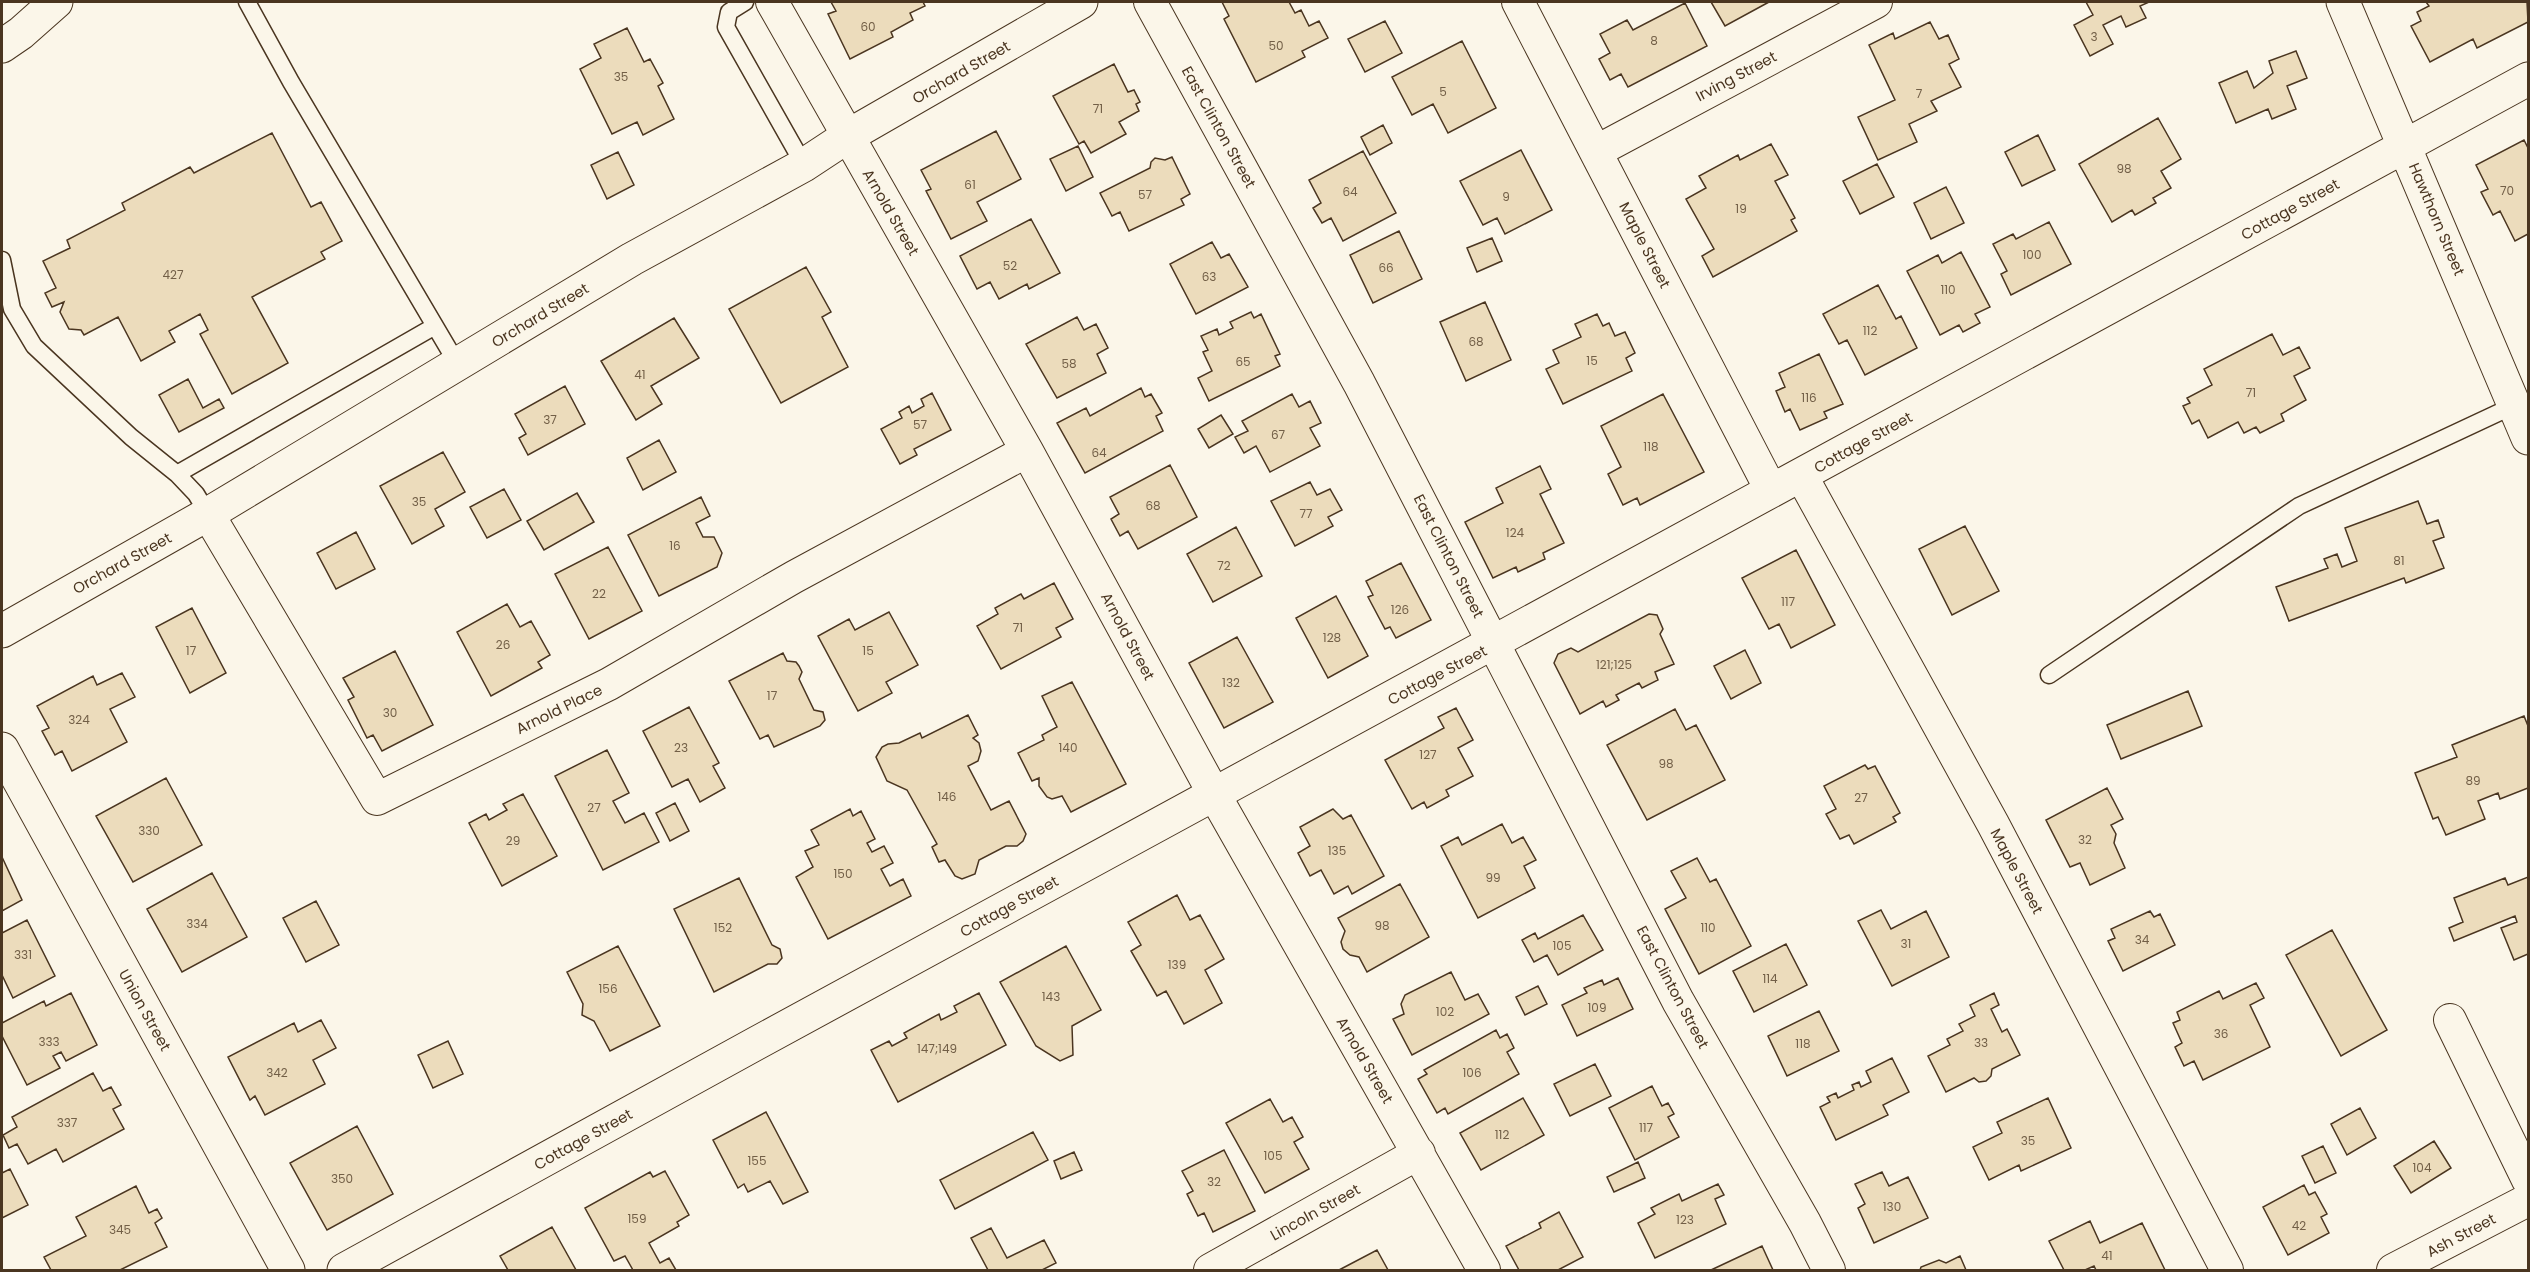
<svg xmlns="http://www.w3.org/2000/svg" width="2530" height="1272" font-family="Poppins,sans-serif">
<style>
.building{fill:#ecdcbc;stroke:#4a3520;stroke-width:1.5}
.lines{fill:none;stroke-linecap:round;stroke-linejoin:round}
.service-casing{stroke:#4a3520;stroke-width:19}
.minor-casing{stroke:#4a3520;stroke-width:34}
.tertiary-casing{stroke:#4a3520;stroke-width:35}
.secondary-casing{stroke:#4a3520;stroke-width:35}
.service{stroke:#fbf6e9;stroke-width:16}
.minor{stroke:#fbf6e9;stroke-width:32}
.tertiary{stroke:#fbf6e9;stroke-width:33}
.secondary{stroke:#fbf6e9;stroke-width:33}
.labels{text-anchor:middle;dominant-baseline:central;stroke-width:4.5;stroke-linejoin:round;paint-order:stroke}
.number-label{font-size:12px;fill:#725f47}
.street-label{font-size:15px;fill:#4a3520;stroke:#fbf6e9}
</style>
<rect width="100%" height="100%" fill="#fbf6e9"/>
<path class="building" d="M831,2H923L925,6L910,13L913,20L891,32L893,37L850,59L828,14L836,11Z
M1222,2H1289L1295,13L1301,10L1309,26L1319,21L1328,38L1302,51L1305,57L1256,82L1224,19L1229,16Z
M1711,2H1769L1725,26Z
M2086,2H2149L2140,6L2146,18L2126,27L2121,16L2103,25L2113,44L2090,56L2074,25L2093,15Z
M2426,2H2527L2528,22L2477,48L2473,39L2430,62L2411,26L2421,21L2417,12L2429,6Z
M1685,3L1707,46L1628,87L1621,74L1610,80L1599,59L1610,53L1600,34L1627,20L1633,30Z
M1385,21L1402,53L1365,72L1348,39Z
M1930,22L1939,39L1948,35L1959,59L1949,64L1961,87L1931,101L1937,111L1909,124L1917,142L1878,160L1858,117L1895,100L1869,45L1893,33L1895,39Z
M627,28L644,62L650,59L663,83L658,86L674,119L643,135L637,122L612,134L580,69L601,58L594,44Z
M1462,41L1496,108L1448,133L1433,104L1412,115L1392,77Z
M2296,51L2307,78L2287,86L2296,109L2272,119L2268,109L2236,123L2219,83L2247,71L2254,88L2273,73L2269,61Z
M1114,64L1128,92L1134,90L1140,102L1136,104L1139,111L1119,122L1126,134L1091,153L1084,141L1079,144L1053,96Z
M2158,118L2181,159L2161,171L2171,188L2153,198L2156,203L2135,215L2132,210L2112,222L2079,164Z
M1383,125L1392,143L1370,155L1361,137Z
M996,131L1021,179L977,202L987,221L951,239L926,191L931,189L921,170Z
M272,133L311,207L321,202L342,241L321,252L325,259L252,297L288,363L232,394L200,334L208,330L200,314L169,331L175,342L141,361L118,317L84,335L81,330L69,329L60,312L64,302L52,307L45,293L56,288L43,261L70,248L67,240L125,210L122,203L190,167L194,173Z
M2038,135L2055,170L2022,186L2005,152Z
M2524,140L2528,148V234L2515,241L2500,211L2493,215L2481,192L2488,189L2476,165Z
M1771,144L1788,175L1775,181L1795,218L1791,220L1797,231L1713,277L1702,256L1714,249L1686,199L1706,188L1699,176L1738,155L1740,160Z
M1078,146L1093,177L1066,191L1050,159Z
M1521,150L1552,210L1505,234L1497,218L1483,225L1460,181Z
M1363,151L1396,213L1343,241L1331,218L1322,223L1313,208L1321,203L1309,180Z
M618,152L634,185L607,199L591,165Z
M1172,157L1190,194L1181,199L1184,205L1129,231L1120,212L1112,216L1100,193L1150,168L1151,162L1155,158L1165,160Z
M1877,164L1894,197L1860,214L1843,181Z
M1946,187L1964,223L1931,239L1914,203Z
M1031,219L1060,273L1029,289L1027,284L999,299L990,282L977,289L960,256Z
M2049,222L2071,264L2011,295L2001,274L2007,271L1993,244L2013,234L2016,239Z
M1399,231L1422,279L1373,303L1350,255Z
M1492,238L1502,261L1477,272L1467,248Z
M1212,242L1221,258L1229,254L1248,287L1196,314L1170,264Z
M1961,252L1990,307L1975,314L1980,323L1963,332L1959,325L1940,335L1907,271L1938,255L1942,263Z
M806,267L831,312L822,317L848,367L781,403L729,309Z
M1878,285L1896,319L1901,316L1917,348L1865,375L1847,340L1839,344L1823,314Z
M1485,302L1511,360L1466,381L1440,322Z
M1251,312L1254,318L1261,314L1280,354L1275,356L1280,366L1209,401L1198,378L1212,371L1203,352L1208,350L1201,336L1217,329L1219,335L1233,328L1230,322Z
M1597,314L1603,326L1609,323L1615,336L1625,332L1635,353L1626,358L1632,371L1563,404L1546,369L1559,363L1553,350L1581,337L1575,324Z
M1077,317L1084,330L1096,324L1108,348L1097,354L1106,373L1057,398L1026,344Z
M674,318L699,358L651,386L662,404L636,420L601,361Z
M2272,334L2283,355L2299,347L2310,368L2294,376L2306,400L2281,414L2284,421L2260,433L2256,427L2244,433L2238,422L2208,438L2199,420L2192,424L2183,406L2190,403L2187,398L2212,385L2204,369Z
M1819,354L1843,404L1824,412L1827,418L1800,430L1790,409L1785,412L1776,391L1785,387L1779,373Z
M188,379L203,408L219,399L224,408L179,432L159,395Z
M565,386L585,424L528,455L519,438L526,434L515,414Z
M1141,388L1145,397L1151,394L1162,413L1156,416L1163,431L1085,473L1057,423L1086,408L1090,416Z
M932,393L951,430L914,449L917,455L900,464L881,429L902,418L899,412L909,406L912,413L924,406L921,399Z
M1292,394L1299,407L1310,401L1321,423L1310,428L1320,446L1270,472L1256,446L1244,453L1235,437L1248,431L1242,421Z
M1663,394L1704,472L1640,505L1637,498L1623,505L1608,474L1621,467L1601,426Z
M1221,415L1233,434L1209,448L1198,429Z
M659,440L676,472L643,490L627,458Z
M443,452L465,492L435,509L444,526L412,544L380,486Z
M1170,465L1197,517L1138,549L1128,531L1120,536L1111,519L1119,514L1110,497Z
M1540,466L1551,489L1540,494L1564,543L1543,553L1545,559L1518,572L1516,567L1493,578L1465,522L1503,503L1496,488Z
M1310,482L1317,495L1330,489L1342,510L1328,517L1333,526L1295,546L1271,501Z
M504,489L521,520L487,538L470,507Z
M577,493L594,522L544,550L527,521Z
M701,497L710,516L696,523L703,537H714L722,553L717,567L659,596L628,535Z
M2418,501L2427,524L2438,520L2444,537L2433,541L2444,568L2406,583L2404,578L2289,621L2276,587L2328,568L2324,559L2337,554L2342,567L2357,561L2345,528Z
M1965,526L1999,591L1952,615L1919,549Z
M1236,527L1262,576L1213,602L1187,554Z
M356,532L375,569L336,589L317,553Z
M608,547L642,611L589,639L555,574Z
M1796,550L1835,625L1791,648L1779,624L1769,629L1742,578Z
M1401,563L1431,620L1396,638L1390,627L1385,629L1368,597L1373,595L1366,581Z
M1054,583L1073,619L1056,628L1061,637L1001,669L977,626L998,614L995,608L1021,594L1024,599Z
M1336,596L1368,656L1328,678L1296,618Z
M507,604L520,627L531,621L550,655L538,662L542,668L491,696L457,632Z
M192,608L226,673L190,693L156,627Z
M889,612L918,665L886,682L892,693L858,711L818,636L849,619L855,630Z
M1649,614L1657,615L1663,629L1660,634L1674,664L1655,672L1658,680L1642,688L1639,683L1616,695L1619,700L1606,707L1603,701L1580,714L1554,663L1558,654L1571,648L1578,652Z
M1237,637L1273,702L1224,728L1189,663Z
M1745,650L1761,683L1731,699L1714,666Z
M395,651L433,725L382,751L373,735L367,738L348,700L354,697L343,678Z
M783,653L787,661L796,662L799,666L802,672L799,679L814,710L823,712L825,720L820,726L774,747L768,735L760,739L729,681Z
M122,673L135,697L110,709L127,742L72,771L62,751L55,755L42,731L49,728L37,706L93,676L97,685Z
M1072,682L1126,784L1071,812L1062,796L1052,799L1047,797L1039,786V778L1032,781L1018,753L1044,740L1042,735L1057,727L1042,696Z
M2188,691L2202,726L2121,759L2107,725Z
M689,707L719,763L713,766L725,788L700,802L688,779L672,787L643,731Z
M1456,708L1473,740L1458,748L1473,776L1446,790L1449,796L1427,808L1424,802L1412,809L1385,760L1444,728L1438,717Z
M1675,709L1686,730L1696,725L1725,780L1647,820L1607,745Z
M968,715L978,735L973,738L979,743L981,751L978,761L968,766L991,810L1009,801L1026,834L1023,841L1017,846H1006L979,860L975,874L962,879L955,876L945,860L939,862L932,847L937,844L907,790L887,781L876,757L882,747L888,744L899,743L920,733L922,738Z
M2524,716L2528,726V788L2500,799L2498,793L2478,801L2485,819L2446,835L2438,817L2433,819L2415,773L2457,757L2452,745Z
M607,750L629,793L613,801L625,823L644,813L659,842L603,870L555,776Z
M1865,765L1868,769L1875,766L1900,813L1893,817L1896,822L1854,844L1849,835L1840,839L1826,814L1836,809L1824,786Z
M166,778L202,845L133,882L96,816Z
M2107,788L2123,819L2111,825L2116,834L2114,843L2125,868L2090,885L2080,863L2070,867L2046,820Z
M523,794L557,856L502,886L469,823L486,814L489,820L507,810L503,804Z
M675,803L689,831L670,841L656,813Z
M850,809L853,816L861,811L875,839L867,843L872,852L884,846L893,863L881,869L890,886L903,879L911,896L828,939L796,877L813,867L805,851L819,845L811,830Z
M1333,809L1343,819L1351,815L1384,876L1352,894L1348,886L1334,894L1321,870L1310,876L1298,853L1310,846L1300,827Z
M1502,824L1512,843L1523,837L1536,860L1524,866L1535,888L1478,918L1441,846L1458,837L1462,845Z
M2,857L22,900L2,911Z
M1697,858L1710,882L1716,879L1751,946L1699,974L1665,909L1686,898L1671,871Z
M212,873L247,937L182,972L147,909Z
M2528,877V954L2514,960L2501,928L2517,922L2515,916L2454,941L2449,928L2463,922L2454,898L2505,878L2508,885Z
M739,878L772,945L780,949L782,958L777,964H768L714,992L674,909Z
M1400,884L1429,937L1367,972L1359,957L1350,955L1343,949L1341,942L1345,931L1338,918Z
M1177,895L1190,920L1200,915L1224,959L1205,970L1222,1003L1184,1024L1166,991L1157,996L1131,951L1141,945L1128,922Z
M316,901L339,945L306,962L283,918Z
M1881,910L1891,929L1926,911L1949,957L1892,986L1858,921Z
M2150,911L2154,917L2160,914L2175,945L2123,971L2108,941L2115,938L2111,929Z
M1583,915L1603,950L1558,975L1547,955L1534,962L1522,940L1535,933L1538,939Z
M27,920L55,976L13,998L2,975V933Z
M2332,930L2387,1030L2341,1056L2286,955Z
M1786,944L1807,985L1754,1012L1733,971Z
M618,946L660,1026L610,1051L594,1021L582,1015L583,1004L567,972Z
M1066,946L1101,1010L1072,1026L1073,1055L1060,1061L1036,1046L1000,982Z
M1451,972L1465,1000L1478,994L1489,1014L1412,1055L1393,1019L1404,1014L1401,1004L1405,995Z
M1618,978L1633,1009L1577,1036L1562,1005L1587,993L1584,988L1602,980L1604,985Z
M2256,983L2264,998L2250,1005L2270,1047L2203,1080L2194,1061L2184,1066L2175,1047L2182,1043L2173,1023L2180,1020L2177,1012L2219,991L2223,999Z
M1538,986L1547,1004L1525,1015L1516,997Z
M71,993L97,1045L66,1061L61,1052L53,1056L60,1068L27,1085L2,1036V1023L44,1001L46,1006Z
M979,993L1006,1045L898,1102L871,1050L889,1041L892,1046L907,1038L904,1033L939,1014L941,1020L957,1012L954,1006Z
M1994,993L1999,1005L1991,1009L2002,1032L2007,1029L2020,1055L1992,1069L1991,1076L1986,1081L1979,1082L1974,1078L1946,1092L1928,1056L1950,1045L1947,1039L1963,1031L1959,1024L1975,1016L1970,1005Z
M1819,1011L1839,1051L1787,1076L1768,1036Z
M321,1020L336,1048L313,1060L325,1084L265,1115L255,1096L250,1100L228,1057L294,1023L298,1032Z
M1496,1030L1500,1038L1507,1034L1514,1048L1507,1052L1519,1074L1448,1114L1445,1108L1437,1113L1418,1079L1427,1074L1424,1070Z
M448,1041L463,1074L433,1088L418,1055Z
M1892,1058L1909,1092L1883,1105L1888,1115L1836,1140L1820,1107L1830,1102L1827,1097L1836,1093L1838,1098L1854,1090L1852,1085L1859,1082L1861,1087L1871,1082L1866,1071Z
M1595,1064L1611,1096L1570,1116L1554,1084Z
M93,1073L103,1091L111,1087L121,1105L113,1109L124,1129L63,1162L56,1149L28,1164L17,1144L9,1148L3,1135L17,1127L12,1117Z
M1652,1086L1662,1106L1668,1103L1674,1114L1668,1117L1679,1137L1635,1160L1609,1108Z
M1523,1098L1544,1135L1481,1170L1460,1133Z
M2048,1098L2071,1148L2021,1171L2019,1165L1989,1180L1973,1147L2002,1133L1997,1122Z
M1270,1099L1283,1122L1292,1117L1303,1137L1294,1142L1309,1169L1265,1193L1226,1123Z
M2360,1108L2376,1138L2347,1155L2331,1124Z
M766,1112L808,1192L783,1204L770,1181L748,1192L744,1184L738,1188L713,1140Z
M357,1126L393,1194L327,1230L290,1163Z
M1033,1132L1048,1160L955,1209L940,1180Z
M2434,1141L2451,1168L2411,1193L2394,1166Z
M2323,1146L2336,1173L2315,1183L2302,1156Z
M1224,1150L1255,1211L1213,1232L1204,1213L1198,1216L1187,1194L1193,1191L1182,1171Z
M1074,1152L1082,1170L1061,1179L1054,1161Z
M1638,1162L1645,1178L1614,1192L1607,1177Z
M10,1169L28,1205L2,1218V1173Z
M665,1171L689,1215L677,1222L679,1226L649,1243L660,1263L669,1258L676,1270H633L625,1256L614,1261L585,1208L650,1172L653,1177Z
M1882,1172L1889,1186L1908,1177L1928,1218L1874,1243L1858,1208L1865,1204L1855,1184Z
M1718,1184L1724,1195L1715,1199L1726,1224L1655,1258L1638,1223L1655,1214L1651,1208L1679,1194L1682,1201Z
M2304,1185L2309,1195L2315,1192L2327,1214L2321,1217L2329,1233L2288,1255L2263,1207Z
M136,1186L149,1213L157,1209L162,1218L155,1223L167,1247L120,1270H51L44,1257L86,1236L76,1217Z
M1559,1212L1583,1257L1558,1270H1519L1506,1246L1541,1228L1539,1223Z
M2090,1221L2100,1243L2142,1223L2165,1270H2096L2094,1266L2085,1270H2064L2049,1241Z
M552,1227L576,1270H508L500,1256Z
M991,1228L1007,1258L1044,1240L1056,1263L1042,1270H988L971,1238Z
M1762,1246L1773,1270H1711Z
M1377,1250L1388,1270H1339Z
M1960,1256L1966,1270H1920L1921,1267L1939,1260L1946,1263Z"/>
<g class="lines">
<g class="service-casing">
<path id="service" d="M247,2L291,82L458,365
M745,2L729,12L726,27L804,165
M2,260L12,309L34,346L131,437L177,474L196,494L208,514
M177,474L435,326
M2049,675L2299,506L2515,405"/>
</g>
<g class="minor-casing">
<path id="minor" d="M772,2L1027,451L1214,794L1484,1270
M1150,2L1359,383L1678,1001L1805,1223L1829,1270
M1518,2L1771,490
M1597,151L1876,2
M1801,475L1993,824L2227,1270
M208,514L377,799L609,684L794,577L1027,451
M2450,1020L2528,1180
M1210,1270L1419,1153
M2393,1270L2528,1200"/>
</g>
<g class="tertiary-casing">
<path id="tertiary" d="M2,631L208,514L632,259L804,165L848,136L1081,2"/>
</g>
<g class="secondary-casing">
<path id="secondary" d="M2343,2L2528,438
M2,46L21,33L56,2
M2,749L288,1270
M344,1270L755,1044L2528,79"/>
</g>
<use href="#service" class="service"/>
<use href="#minor" class="minor"/>
<use href="#tertiary" class="tertiary"/>
<use href="#secondary" class="secondary"/>
</g>
<g class="labels">
<g class="number-label">
<text x="868" y="26">60</text>
<text x="2094" y="36">3</text>
<text x="1654" y="40">8</text>
<text x="1276" y="45">50</text>
<text x="621" y="76">35</text>
<text x="1443" y="91">5</text>
<text x="1919" y="93">7</text>
<text x="1098" y="108">71</text>
<text x="2124" y="168">98</text>
<text x="970" y="184">61</text>
<text x="2507" y="190">70</text>
<text x="1350" y="191">64</text>
<text x="1145" y="194">57</text>
<text x="1506" y="196">9</text>
<text x="1741" y="208">19</text>
<text x="2032" y="254">100</text>
<text x="1010" y="265">52</text>
<text x="1386" y="267">66</text>
<text x="173" y="274">427</text>
<text x="1209" y="276">63</text>
<text x="1948" y="289">110</text>
<text x="1870" y="330">112</text>
<text x="1476" y="341">68</text>
<text x="1592" y="360">15</text>
<text x="1243" y="361">65</text>
<text x="1069" y="363">58</text>
<text x="640" y="374">41</text>
<text x="2251" y="392">71</text>
<text x="1809" y="397">116</text>
<text x="550" y="419">37</text>
<text x="920" y="424">57</text>
<text x="1278" y="434">67</text>
<text x="1651" y="446">118</text>
<text x="1099" y="452">64</text>
<text x="419" y="501">35</text>
<text x="1153" y="505">68</text>
<text x="1306" y="513">77</text>
<text x="1515" y="532">124</text>
<text x="675" y="545">16</text>
<text x="2399" y="560">81</text>
<text x="1224" y="565">72</text>
<text x="599" y="593">22</text>
<text x="1788" y="601">117</text>
<text x="1400" y="609">126</text>
<text x="1018" y="627">71</text>
<text x="1332" y="637">128</text>
<text x="503" y="644">26</text>
<text x="191" y="650">17</text>
<text x="868" y="650">15</text>
<text x="1614" y="664">121;125</text>
<text x="1231" y="682">132</text>
<text x="772" y="695">17</text>
<text x="390" y="712">30</text>
<text x="79" y="719">324</text>
<text x="681" y="747">23</text>
<text x="1068" y="747">140</text>
<text x="1428" y="754">127</text>
<text x="1666" y="763">98</text>
<text x="2473" y="780">89</text>
<text x="947" y="796">146</text>
<text x="1861" y="797">27</text>
<text x="594" y="807">27</text>
<text x="149" y="830">330</text>
<text x="2085" y="839">32</text>
<text x="513" y="840">29</text>
<text x="1337" y="850">135</text>
<text x="843" y="873">150</text>
<text x="1493" y="877">99</text>
<text x="197" y="923">334</text>
<text x="1382" y="925">98</text>
<text x="723" y="927">152</text>
<text x="1708" y="927">110</text>
<text x="2142" y="939">34</text>
<text x="1906" y="943">31</text>
<text x="1562" y="945">105</text>
<text x="23" y="954">331</text>
<text x="1177" y="964">139</text>
<text x="1770" y="978">114</text>
<text x="608" y="988">156</text>
<text x="1051" y="996">143</text>
<text x="1597" y="1007">109</text>
<text x="1445" y="1011">102</text>
<text x="2221" y="1033">36</text>
<text x="49" y="1041">333</text>
<text x="1981" y="1042">33</text>
<text x="1803" y="1043">118</text>
<text x="937" y="1048">147;149</text>
<text x="277" y="1072">342</text>
<text x="1472" y="1072">106</text>
<text x="67" y="1122">337</text>
<text x="1646" y="1127">117</text>
<text x="1502" y="1134">112</text>
<text x="2028" y="1140">35</text>
<text x="1273" y="1155">105</text>
<text x="757" y="1160">155</text>
<text x="2422" y="1167">104</text>
<text x="342" y="1178">350</text>
<text x="1214" y="1181">32</text>
<text x="1892" y="1206">130</text>
<text x="637" y="1218">159</text>
<text x="1685" y="1219">123</text>
<text x="2299" y="1225">42</text>
<text x="120" y="1229">345</text>
<text x="2107" y="1255">41</text>
</g>
<g class="street-label">
<text transform="translate(961 72) rotate(-30)">Orchard Street</text>
<text transform="translate(1736 76) rotate(-28)">Irving Street</text>
<text transform="translate(1219 127) rotate(61)">East Clinton Street</text>
<text transform="translate(2290 209) rotate(-29)">Cottage Street</text>
<text transform="translate(891 212) rotate(60)">Arnold Street</text>
<text transform="translate(2437 219) rotate(67)">Hawthorn Street</text>
<text transform="translate(1645 245) rotate(63)">Maple Street</text>
<text transform="translate(540 315) rotate(-31)">Orchard Street</text>
<text transform="translate(1863 442) rotate(-29)">Cottage Street</text>
<text transform="translate(1449 556) rotate(63)">East Clinton Street</text>
<text transform="translate(122 563) rotate(-29)">Orchard Street</text>
<text transform="translate(1128 636) rotate(62)">Arnold Street</text>
<text transform="translate(1437 675) rotate(-28)">Cottage Street</text>
<text transform="translate(559 709) rotate(-26)">Arnold Place</text>
<text transform="translate(2017 871) rotate(62)">Maple Street</text>
<text transform="translate(1009 906) rotate(-29)">Cottage Street</text>
<text transform="translate(1673 987) rotate(62)">East Clinton Street</text>
<text transform="translate(145 1010) rotate(61)">Union Street</text>
<text transform="translate(1365 1060) rotate(60)">Arnold Street</text>
<text transform="translate(583 1139) rotate(-29)">Cottage Street</text>
<text transform="translate(1315 1212) rotate(-29)">Lincoln Street</text>
<text transform="translate(2461 1235) rotate(-28)">Ash Street</text>
</g>
</g>
<rect width="2530" height="1272" fill="none" stroke="#4a3520" stroke-width="6"/>
</svg>
